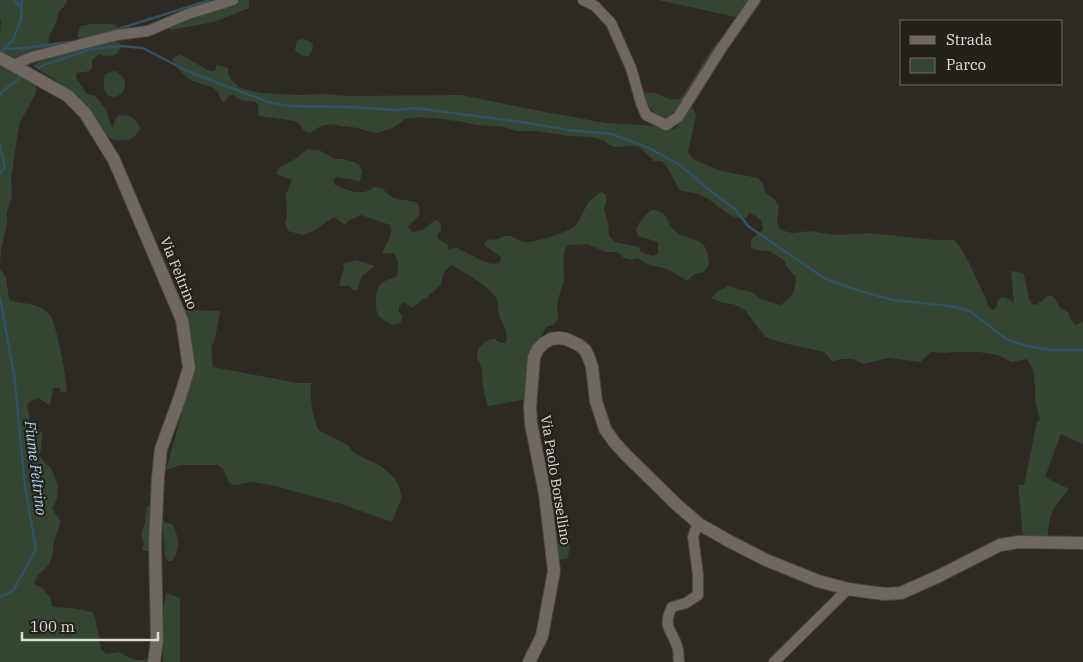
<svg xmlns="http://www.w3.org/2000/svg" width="1083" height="662" font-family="'IBM Plex Serif',serif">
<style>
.green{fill:#344632}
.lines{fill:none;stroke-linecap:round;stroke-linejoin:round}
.stream{stroke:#305166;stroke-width:2.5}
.street-casing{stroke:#4b4741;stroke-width:12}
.secondary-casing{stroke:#4b4741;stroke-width:14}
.street{stroke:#6f6861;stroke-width:10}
.secondary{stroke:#6f6861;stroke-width:12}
.labels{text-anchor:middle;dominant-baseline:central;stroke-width:4.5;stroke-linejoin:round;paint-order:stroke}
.street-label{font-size:14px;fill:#e0dcd8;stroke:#252019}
.water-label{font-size:15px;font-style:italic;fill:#aad9f8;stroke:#252019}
</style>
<rect width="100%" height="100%" fill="#2f2923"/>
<path class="green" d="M0,0H67L66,4L58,13L57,20L49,37L48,48L20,57H12L0,52V34L1,22L0,18Z
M241,0H249V8L214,22L170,30L169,26L205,10Z
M658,0H752L740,18Z
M91,24H112L116,25L119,31L81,39L77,36L80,26Z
M303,39L309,41L313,44L312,51L309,56C303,56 298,55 295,50L297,40Z
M114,40L119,42L121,46C117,58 109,58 99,54L92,60V67L90,71L76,73V78L87,94L95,96L104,107L107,112L111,125L113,127L115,120L118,116C129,114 137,118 140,129C135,137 132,140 122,140C119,140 116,141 114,140C104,137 100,123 94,116C77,94 58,81 34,67V65L39,61Z
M718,41L722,43L681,106L670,116L667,118H662L657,115L650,108L643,95L644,93C647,93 651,92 654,93C664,95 667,102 680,99C694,80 704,59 718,41Z
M179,54L210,71H215L217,65L228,68V74L232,81L240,88L260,93L297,95L324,94L349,96L461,95L545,112L606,123L643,125L675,129L692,106L696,115L688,152L693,159L721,171L758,178L763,184L765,192L776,201L779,206L777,222L779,228L784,231L792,233L811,231L835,235L869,233L935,240H954C967,253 977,282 986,299L988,306L992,310L996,308L998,300L1002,297L1009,299L1014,304L1011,271L1023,273C1027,283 1026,294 1032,304L1036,305L1050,295L1054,297L1060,308L1069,313L1070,318L1075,325L1083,322V444L1061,434L1045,477L1069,489C1054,506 1048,514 1048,538L1023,537L1018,485H1024L1037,422L1040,419L1035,400V386L1033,370L1027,359L1012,362L997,355L979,352H953L945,353L931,352L920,362L888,358L864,364L853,359H843L837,360L833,362L824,352L779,342L765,337L745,310L733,304L723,303L711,298L717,292L728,286L754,293L760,299L780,305C793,298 795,291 796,277L785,265V261L770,251L757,250L751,248V239L763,230C763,219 758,217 749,213L746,218C731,222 715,200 700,195C694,192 687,192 680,191L667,167L662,161H654L639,147L632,146L614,147L608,144L603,140L591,137L570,136L536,131H517L504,127L476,125L458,121L422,117L406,119L392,128L377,133L367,131L358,128L341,126L332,124L321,126L310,133L303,130L300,124L295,121L259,116L258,105L256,102L241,100L233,95L229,96L223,103C213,81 212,89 193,81C184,77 178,68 172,60Z
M0,63L36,82V93L19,124L11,180L12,196L7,212V223L1,250L0,264Z
M116,71C145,91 95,116 105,74L110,72Z
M308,149L319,150L335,159H343L354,162L359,165L362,171L360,181L336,177L333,180L335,185C348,190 361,198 374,187C386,188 383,191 392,197C399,201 409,200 417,202C424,216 416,217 408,227L412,232C429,231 426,223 438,220L441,225V230L437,236L439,240L447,244L449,250L455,247L483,261L492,264L500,263L501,257C495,252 489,250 484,244L487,240C491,239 496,240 499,239C504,237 501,236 506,236C514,235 518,241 524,242C535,243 569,232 576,225C586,212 584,200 602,192L606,195V202L604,209L608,223L609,236L615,242L639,247L641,252L653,256L658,254V242L638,236L636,229C640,221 644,215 652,210C672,212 664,223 676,232C683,238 694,238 701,243C708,248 708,256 709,264L704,272C696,273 692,275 687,281C681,277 676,273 669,270C658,265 647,267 638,258L632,260L624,258L619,253L613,252H605L588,244L567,245C562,256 564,266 564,277C563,294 553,298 559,318L554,324L546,327L541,336L535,345L527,399L488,406C483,394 483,380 481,367C480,363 477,359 477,356C477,346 487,339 495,339L500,343H506C508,329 505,329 500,317C497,310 499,303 496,298C490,286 463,272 451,265L444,272L441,284L433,292L429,294L428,298L422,299L413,308L403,302L399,307V312L403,317L400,323L393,325C388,322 382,320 379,316C376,312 376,308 376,304C375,289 379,280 395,278C400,270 399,260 394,253L382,254C385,244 394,235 390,225L361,215L348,221L346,225L334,217L313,231L303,235L288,231L285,223L287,217L286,194L292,180L276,174L280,167L295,159Z
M355,260L375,266L362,276L357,291L352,289L350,286H339L344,267L343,264Z
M0,268L6,278L9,300C19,304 30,302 39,307C43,309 49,313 51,317C54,322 55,329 57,335C62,354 65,373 67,392H61L59,388H53L51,401L49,405L39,398L30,401L27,405C27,409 29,410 29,414C30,419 29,422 31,427L39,430L42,433L41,449L39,455L46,464L50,466L58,485L57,499L52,509L60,520C60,527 57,532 55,539C52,547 54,555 50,562C46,571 36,573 34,584L42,588L50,597L52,607L72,608L92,612L95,617L101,649L106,654L119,652C131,660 139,662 152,658V662H0Z
M182,310L220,311L215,339L211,347L213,367L297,383H311C310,400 312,414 318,430L348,445L354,453L381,466L394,478L399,486L402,497L392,522L341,504L271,485L252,482L234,485L229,483L223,469L217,465H181L166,470L191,380Z
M149,505H152L149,551H144L142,549L144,545L141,533L145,523L146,509Z
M163,521L173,525C179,538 181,549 172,561H168L165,557Z
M557,525L568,527C570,539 571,548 567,559L557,560L558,545Z
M166,593L180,598V662H163L164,607Z"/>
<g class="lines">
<path class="stream" d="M14,0L21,7
M112,31L210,0
M81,39L104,33
M3,49L26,48L69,42
M0,53L13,40L21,19L22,0
M38,68L44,65L91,49L121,46L143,48L187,71L268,102L290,106L351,107L395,110L415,108L522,122L569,130L611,134L647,147L680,165L707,188L736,210L748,226L824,278L857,290L893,300L950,306L970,311L1006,339L1026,346L1052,350H1083
M0,96L2,92L22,76
M0,145L5,167L0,173
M0,298L14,374L25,486L36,549L13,591L0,597"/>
<g class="street-casing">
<path id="street" d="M583,0L595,6L611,23L631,68L641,103L646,115L666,125L678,117L721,49L755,0
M13,65L32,57L117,35L148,31L188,14L233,0
M679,662C678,658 679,654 678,650C674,631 661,629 672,607L686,603L698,595V574L693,537L695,531L699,524
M774,662L848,589"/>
</g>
<g class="secondary-casing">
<path id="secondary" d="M0,58L68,96L85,113L114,160L182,320L189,368L180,397L161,449L158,477L155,542L157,640L154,662
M529,662L542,636L554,571L545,494L531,424L530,407L534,357L538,349L544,343L551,339L559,338L566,339L579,345L585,350L589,358L592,367L596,401L605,429L615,443L627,456L676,504L699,524L729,541L766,560L818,581L848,589L869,592L885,594L901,593L939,576L1000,545L1019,542L1083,543"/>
</g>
<use href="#street" class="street"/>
<use href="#secondary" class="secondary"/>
</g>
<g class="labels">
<g class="street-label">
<text transform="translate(179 273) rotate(68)">Via Feltrino</text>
<text transform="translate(556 480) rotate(81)">Via Paolo Borsellino</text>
</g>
<g class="water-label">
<text transform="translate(36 468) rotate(83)">Fiume Feltrino</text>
</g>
</g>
<rect x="900" y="20" width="162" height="65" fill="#252019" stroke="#706b65"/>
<rect x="910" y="36" width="25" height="8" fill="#6f6861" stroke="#706b65"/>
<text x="946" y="45" font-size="15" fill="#e0dcd8">Strada</text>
<rect x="910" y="58" width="25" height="15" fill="#344632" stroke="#706b65"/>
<text x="946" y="70" font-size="15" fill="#e0dcd8">Parco</text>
<path d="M22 632v8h136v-8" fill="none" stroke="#e0dcd8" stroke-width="2.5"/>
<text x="30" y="632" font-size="15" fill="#e0dcd8" stroke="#252019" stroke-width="4" paint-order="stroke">100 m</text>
</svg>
